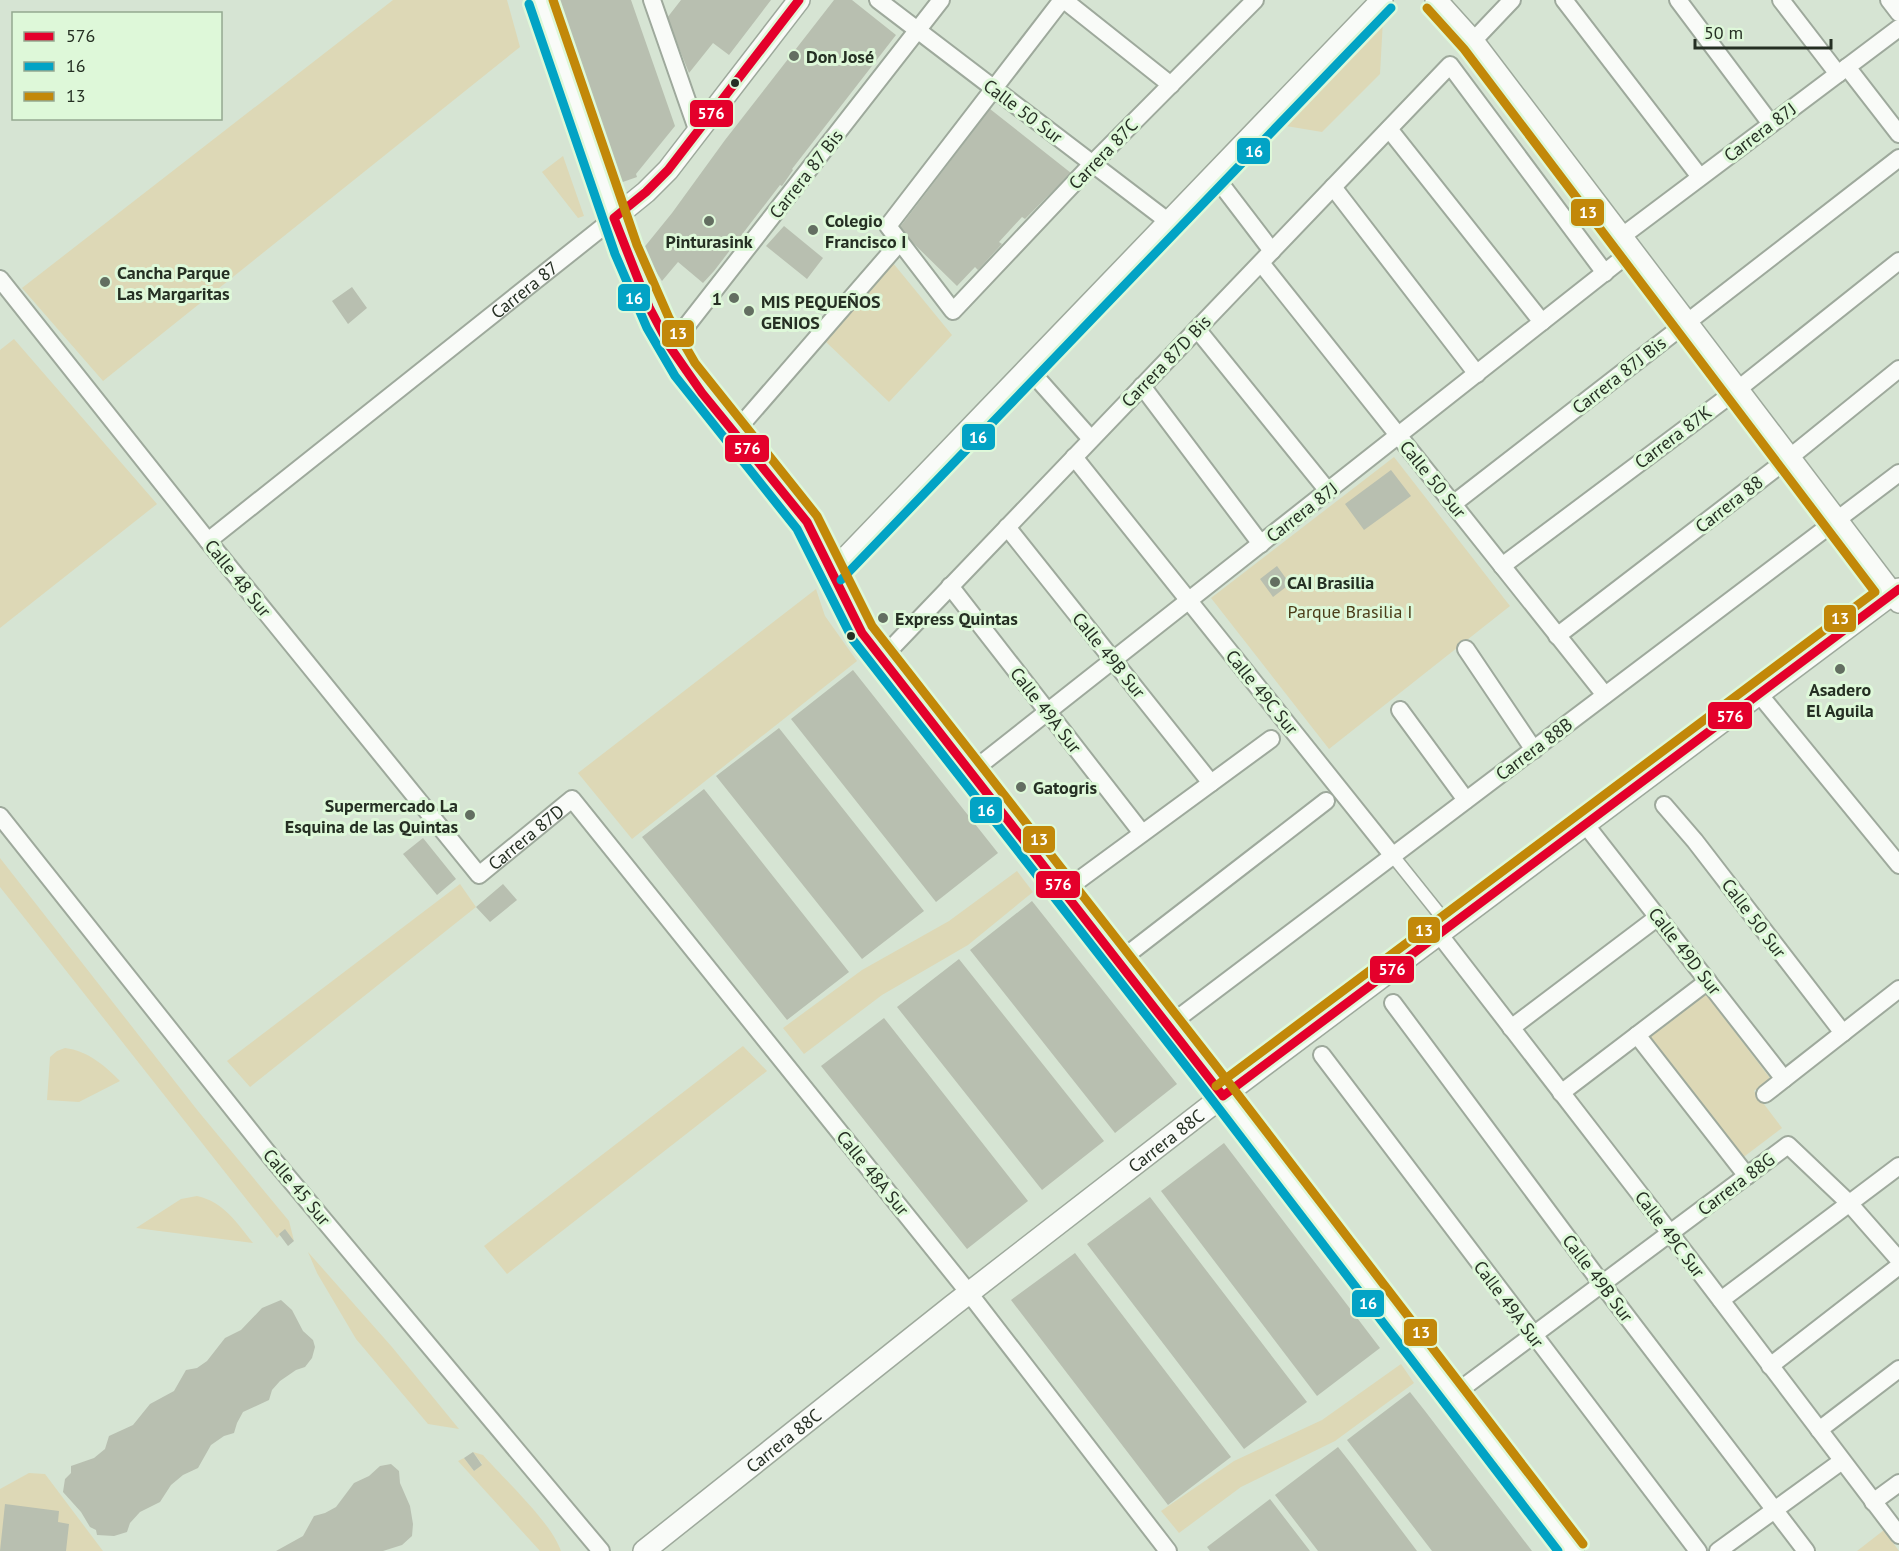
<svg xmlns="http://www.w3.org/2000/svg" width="1899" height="1551" font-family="'PT Sans',sans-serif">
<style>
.green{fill:#ddd8b6}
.building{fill:#b8bfb0}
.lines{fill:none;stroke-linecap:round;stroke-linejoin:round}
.pedestrian-casing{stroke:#9ea99c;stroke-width:15}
.minor-casing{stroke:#9ea99c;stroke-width:20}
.tertiary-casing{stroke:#9ea99c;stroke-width:24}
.pedestrian{stroke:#f9fbf8;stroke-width:12}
.minor{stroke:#f9fbf8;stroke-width:16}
.tertiary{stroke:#f9fbf8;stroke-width:21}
.bus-1-casing{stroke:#def8d9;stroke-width:14}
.bus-2-casing{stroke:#def8d9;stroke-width:14}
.bus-3-casing{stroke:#def8d9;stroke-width:14}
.bus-1{stroke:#e4002b;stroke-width:9}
.bus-2{stroke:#02a3c5;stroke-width:9}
.bus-3{stroke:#c28809;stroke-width:9}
.poi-dot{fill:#636e61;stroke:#def8d9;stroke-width:2}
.bus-dot{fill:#252f23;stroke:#def8d9;stroke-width:2}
.labels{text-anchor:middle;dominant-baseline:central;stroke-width:6;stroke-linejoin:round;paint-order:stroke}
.poi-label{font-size:18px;font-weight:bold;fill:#252f23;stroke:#def8d9;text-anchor:start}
.street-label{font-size:18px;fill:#252f23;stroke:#def8d9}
.park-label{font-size:18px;fill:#4b3c18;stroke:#def8d9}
.line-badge{stroke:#def8d9;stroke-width:2}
.badge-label{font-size:16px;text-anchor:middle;font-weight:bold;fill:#fff}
</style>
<rect width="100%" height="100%" fill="#d6e4d3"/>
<path class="green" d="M393,0H507L520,47L103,381L22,288Z
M1383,20L1380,74L1322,132L1280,125Z
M563,156L584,216L578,218L542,172Z
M893,263L952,335L889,402L826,342Z
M14,339L157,504L0,628V350Z
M1394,457L1510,606L1329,749L1211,598Z
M816,589L825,616L857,661L632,839L578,773Z
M0,858L198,1111L289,1221L294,1241L285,1230L277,1238L0,887Z
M1017,871L1033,892L968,945L882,995L804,1054L783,1028L862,970L949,921Z
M460,884L476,907L250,1087L227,1061Z
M1706,994L1770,1078L1754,1091L1782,1128L1741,1159L1648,1038Z
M743,1046L767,1071L507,1274L484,1246Z
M65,1048C88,1051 104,1065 120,1081L79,1102L47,1100L50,1057L57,1051Z
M197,1196C224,1202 237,1223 253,1243L136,1228L181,1199Z
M308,1252L392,1347L459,1429L428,1424L356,1339L317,1273Z
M1401,1364L1414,1383L1335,1441L1241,1487L1179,1533L1161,1511L1234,1461L1322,1420Z
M473,1452L483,1455C505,1480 551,1522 561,1551H540L458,1461L464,1458L474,1471L482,1464Z
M29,1473L45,1474L103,1551H0V1489Z
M1884,1530L1899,1551H1857Z"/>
<path class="building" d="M557,0H631L675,126L636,174L637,177L620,183Z
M681,0H771L729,55L713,43L689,73L667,18Z
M834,0H852L896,35L792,169L793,170L782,186L780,185L714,271L703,283L678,262L662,281L642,250L672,213L725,140Z
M990,109L1071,173L1025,219L1022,217L999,242L1002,244L978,270L975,267L957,286L911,241L900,227Z
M784,226L823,258L807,279L766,246Z
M352,287L367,308L348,324L332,301Z
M1391,470L1411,496L1364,530L1345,504Z
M1277,566L1290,584L1273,597L1260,579Z
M853,670L998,853L936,902L791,719Z
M779,728L924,911L862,959L716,776Z
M704,789L849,972L787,1020L642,837Z
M423,838L456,879L437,895L403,854Z
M503,884L517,900L490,922L476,907Z
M1032,901L1177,1084L1115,1133L970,950Z
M959,959L1104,1141L1042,1190L897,1007Z
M884,1018L1028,1201L967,1249L821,1066Z
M1224,1143L1380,1348L1317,1396L1161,1191Z
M1150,1197L1307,1402L1244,1449L1087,1244Z
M285,1229L294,1241L288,1246L279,1234Z
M1075,1253L1231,1457L1168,1505L1011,1300Z
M281,1300L292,1310L303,1331L313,1340L315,1347L312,1358L305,1367L296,1370L280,1381L272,1390L269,1400L243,1412L237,1423L234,1433L224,1436L211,1445L198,1468L183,1475L171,1485L160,1502L140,1512L130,1523L127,1532L114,1536L97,1535L96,1530L90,1527L81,1512L63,1492L65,1479L71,1473V1466L94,1458L105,1449L109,1436L133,1425L150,1404L174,1391L186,1370L197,1368L207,1361L225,1338L241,1330L262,1308Z
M1410,1392L1425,1411L1532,1551H1432L1347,1440Z
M1338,1447L1353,1466L1417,1551H1318L1275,1495Z
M473,1452L482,1465L474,1471L464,1458Z
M391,1464L399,1471L400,1483L410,1506L413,1524L412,1536L402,1545L383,1551H276L303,1536L314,1516L325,1513L336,1507L354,1483L369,1476L380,1466Z
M1270,1499L1310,1551H1210L1207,1547Z
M5,1504L59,1511L58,1522L69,1524L66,1551H0Z"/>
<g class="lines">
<g class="pedestrian-casing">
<path id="pedestrian" d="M1393,856L1449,926"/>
</g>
<g class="minor-casing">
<g id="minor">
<path d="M652,0L698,132"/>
<path d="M878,0L1169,222"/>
<path d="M1062,0L888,226L953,311L1092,164L1255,0"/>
<path d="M1064,0L1171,85"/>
<path d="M1564,0L1700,177"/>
<path d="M1678,0L1771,124"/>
<path d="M1781,0L1838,74"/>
<path d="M1889,0L1899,13"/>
<path d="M1473,41L1512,0"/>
<path d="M1847,67L1899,134"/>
<path d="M1389,129L1542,322"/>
<path d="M1214,175L1272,251"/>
<path d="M1333,187L1477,374"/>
<path d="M1621,237L1899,28"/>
<path d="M1261,263L1605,695"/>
<path id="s1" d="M0,279L208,541L479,875L572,799L969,1293L1168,1551"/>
<path d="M1197,329L1328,491"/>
<path d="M670,347L941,0"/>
<path d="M1028,368L1091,439"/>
<path d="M1142,386L1261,544"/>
<path d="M735,432L900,242"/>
<path d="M1074,457L1393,856"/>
<path d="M1453,504L1899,158"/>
<path d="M1007,527L1211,783"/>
<path id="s2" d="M208,541L614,218"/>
<path d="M1502,566L1737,390L1899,261"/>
<path d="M950,586L1142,833"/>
<path d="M1557,636L1789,458L1899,369"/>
<path d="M1466,649L1534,750"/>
<path d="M882,658L1450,65L1605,273"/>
<path d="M1759,694L1899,865"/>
<path d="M1400,710L1466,800"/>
<path d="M971,772L1632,251"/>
<path d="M1664,805L1695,841L1843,1033"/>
<path d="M0,816L271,1157L601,1551"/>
<path d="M1585,824L1784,1079"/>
<path d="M1064,891L1271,739"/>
<path d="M1439,934L1670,1233L1899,1535"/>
<path d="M1119,961L1326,801"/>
<path d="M1393,1003L1602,1284L1806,1551"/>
<path d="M1169,1025L1899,473"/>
<path d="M1511,1028L1658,917"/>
<path d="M1637,1035L1747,1176"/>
<path d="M1322,1055L1698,1551"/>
<path d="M1561,1093L1708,981"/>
<path d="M1765,1094L1899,989"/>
<path d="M1721,1300L1899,1166"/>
<path d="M1770,1366L1899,1266"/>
<path d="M1453,1395L1788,1145L1849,1203L1899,1260"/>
<path d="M1819,1430L1899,1369"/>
<path d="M1873,1502L1899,1483"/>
<path d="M1718,1551L1842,1461"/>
</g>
</g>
<g class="tertiary-casing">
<g id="tertiary">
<path d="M540,0C559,58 579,116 599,173C622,242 645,309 685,370L807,522C829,557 841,597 862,633L1206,1073L1573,1551"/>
<path d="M1436,0L1473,41L1899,602"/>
<path d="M614,218L646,192L668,170L799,0"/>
<path d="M832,572L1382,0"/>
<path id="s3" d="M644,1551L952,1306L1223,1096L1899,589"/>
</g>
</g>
<use href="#pedestrian" class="pedestrian"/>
<use href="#minor" class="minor"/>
<use href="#tertiary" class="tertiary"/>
<g class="bus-1-casing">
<path id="bus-1" d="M614,218L649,307L670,347L702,393L807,522L862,633L1223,1096
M614,218L646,192L668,170L799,0
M1223,1096L1899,589"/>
</g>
<g class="bus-2-casing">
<path id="bus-2" d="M529,4L615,254L647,328L675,376L797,529L853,640L1197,1080L1558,1551
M841,580L1391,8"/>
</g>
<g class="bus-3-casing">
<path id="bus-3" d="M553,0L637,245L669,318L695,363L817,516L872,626L1216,1066L1583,1544
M1216,1086L1875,592L1464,49L1427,8"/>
</g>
<use href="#bus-1" class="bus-1"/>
<use href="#bus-2" class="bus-2"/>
<use href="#bus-3" class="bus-3"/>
</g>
<g class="poi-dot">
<circle cx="794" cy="56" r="6"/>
<circle cx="709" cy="221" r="6"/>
<circle cx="813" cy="230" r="6"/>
<circle cx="105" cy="282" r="6"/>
<circle cx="734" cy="298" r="6"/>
<circle cx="749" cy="311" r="6"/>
<circle cx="1275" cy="582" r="6"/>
<circle cx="883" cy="618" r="6"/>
<circle cx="1840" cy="669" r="6"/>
<circle cx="1021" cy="787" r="6"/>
<circle cx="470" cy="815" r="6"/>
</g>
<g class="bus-dot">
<circle cx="735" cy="83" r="5"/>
<circle cx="851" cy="636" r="5"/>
</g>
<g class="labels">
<g class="poi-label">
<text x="806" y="56">Don José</text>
<text x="825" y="220">Colegio<tspan x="825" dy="21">Francisco I</tspan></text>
<text x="709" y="241" text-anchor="middle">Pinturasink</text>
<text x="117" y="272">Cancha Parque<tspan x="117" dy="21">Las Margaritas</tspan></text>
<text x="722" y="298" text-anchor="end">1</text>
<text x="761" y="301">MIS PEQUEÑOS<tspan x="761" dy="21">GENIOS</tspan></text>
<text x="1287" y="582">CAI Brasilia</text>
<text x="895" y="618">Express Quintas</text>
<text x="1840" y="689" text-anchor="middle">Asadero<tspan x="1840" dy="21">El Aguila</tspan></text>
<text x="1033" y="787">Gatogris</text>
<text x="458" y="805" text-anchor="end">Supermercado La<tspan x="458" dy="21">Esquina de las Quintas</tspan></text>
</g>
<g class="street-label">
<text transform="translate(1023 111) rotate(37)">Calle 50 Sur</text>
<text transform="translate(1760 132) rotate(-37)">Carrera 87J</text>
<text transform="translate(1103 154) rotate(-46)">Carrera 87C</text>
<text transform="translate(806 174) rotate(-52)">Carrera 87 Bis</text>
<text stroke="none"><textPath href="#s2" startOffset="404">Carrera 87</textPath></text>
<text transform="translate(1166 361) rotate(-46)">Carrera 87D Bis</text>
<text transform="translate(1619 375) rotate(-38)">Carrera 87J Bis</text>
<text transform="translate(1673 437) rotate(-37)">Carrera 87K</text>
<text transform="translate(1433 479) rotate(51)">Calle 50 Sur</text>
<text transform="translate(1729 504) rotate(-38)">Carrera 88</text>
<text transform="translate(1302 512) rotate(-38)">Carrera 87J</text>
<text transform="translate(238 578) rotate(51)">Calle 48 Sur</text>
<text transform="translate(1109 655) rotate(51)">Calle 49B Sur</text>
<text transform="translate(1262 692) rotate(51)">Calle 49C Sur</text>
<text transform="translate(1046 710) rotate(52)">Calle 49A Sur</text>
<text transform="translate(1534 749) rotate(-37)">Carrera 88B</text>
<text stroke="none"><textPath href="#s1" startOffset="825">Carrera 87D</textPath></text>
<text transform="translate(1754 918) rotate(53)">Calle 50 Sur</text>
<text transform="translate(1685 951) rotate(52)">Calle 49D Sur</text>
<text stroke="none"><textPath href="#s3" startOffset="664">Carrera 88C</textPath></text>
<text transform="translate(873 1173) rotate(51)">Calle 48A Sur</text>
<text transform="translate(1736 1184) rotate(-37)">Carrera 88G</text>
<text transform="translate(297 1187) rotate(50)">Calle 45 Sur</text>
<text transform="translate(1670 1234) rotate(53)">Calle 49C Sur</text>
<text transform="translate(1598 1278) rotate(53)">Calle 49B Sur</text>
<text transform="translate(1509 1304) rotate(53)">Calle 49A Sur</text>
<text stroke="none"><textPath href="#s3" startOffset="178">Carrera 88C</textPath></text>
</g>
<g class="park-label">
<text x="1350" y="611">Parque Brasilia I</text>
</g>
</g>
<g class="line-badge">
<rect x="689" y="99" width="45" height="29" rx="6" fill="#e4002b"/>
<rect x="1236" y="137" width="35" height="28" rx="6" fill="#02a3c5"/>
<rect x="1570" y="198" width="35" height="29" rx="6" fill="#c28809"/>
<rect x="617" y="283" width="34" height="29" rx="6" fill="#02a3c5"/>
<rect x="661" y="319" width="34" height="29" rx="6" fill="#c28809"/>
<rect x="961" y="423" width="35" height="28" rx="6" fill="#02a3c5"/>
<rect x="724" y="434" width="46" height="29" rx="6" fill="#e4002b"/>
<rect x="1823" y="604" width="34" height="29" rx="6" fill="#c28809"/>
<rect x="1707" y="701" width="46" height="29" rx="6" fill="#e4002b"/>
<rect x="969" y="796" width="34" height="28" rx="6" fill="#02a3c5"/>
<rect x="1022" y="825" width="34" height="29" rx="6" fill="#c28809"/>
<rect x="1035" y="870" width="46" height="29" rx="6" fill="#e4002b"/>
<rect x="1407" y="916" width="34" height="28" rx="6" fill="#c28809"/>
<rect x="1369" y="955" width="46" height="29" rx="6" fill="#e4002b"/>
<rect x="1351" y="1289" width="34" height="29" rx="6" fill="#02a3c5"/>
<rect x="1403" y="1318" width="35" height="29" rx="6" fill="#c28809"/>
</g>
<g class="badge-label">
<text x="711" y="119">576</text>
<text x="1254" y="157">16</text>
<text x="1588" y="218">13</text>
<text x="634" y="304">16</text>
<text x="678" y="339">13</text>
<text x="978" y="443">16</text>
<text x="747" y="454">576</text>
<text x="1840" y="624">13</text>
<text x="1730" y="722">576</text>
<text x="986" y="816">16</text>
<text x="1039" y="845">13</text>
<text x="1058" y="890">576</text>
<text x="1424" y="936">13</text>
<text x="1392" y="975">576</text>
<text x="1368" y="1309">16</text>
<text x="1421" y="1338">13</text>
</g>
<rect x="12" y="12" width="210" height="108" fill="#def8d9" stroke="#94a890" stroke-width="1.5"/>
<rect x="24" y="32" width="30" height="9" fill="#e4002b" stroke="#94a890" stroke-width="1.5"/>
<text x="66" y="42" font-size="18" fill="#252f23">576</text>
<rect x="24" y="62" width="30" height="9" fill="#02a3c5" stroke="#94a890" stroke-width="1.5"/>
<text x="66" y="72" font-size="18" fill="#252f23">16</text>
<rect x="24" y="92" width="30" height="9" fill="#c28809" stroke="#94a890" stroke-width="1.5"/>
<text x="66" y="102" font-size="18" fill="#252f23">13</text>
<path d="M1695 39v9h136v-9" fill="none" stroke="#252f23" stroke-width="3"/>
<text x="1704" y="39" font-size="18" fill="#252f23" stroke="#def8d9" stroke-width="4.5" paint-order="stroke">50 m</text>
</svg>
